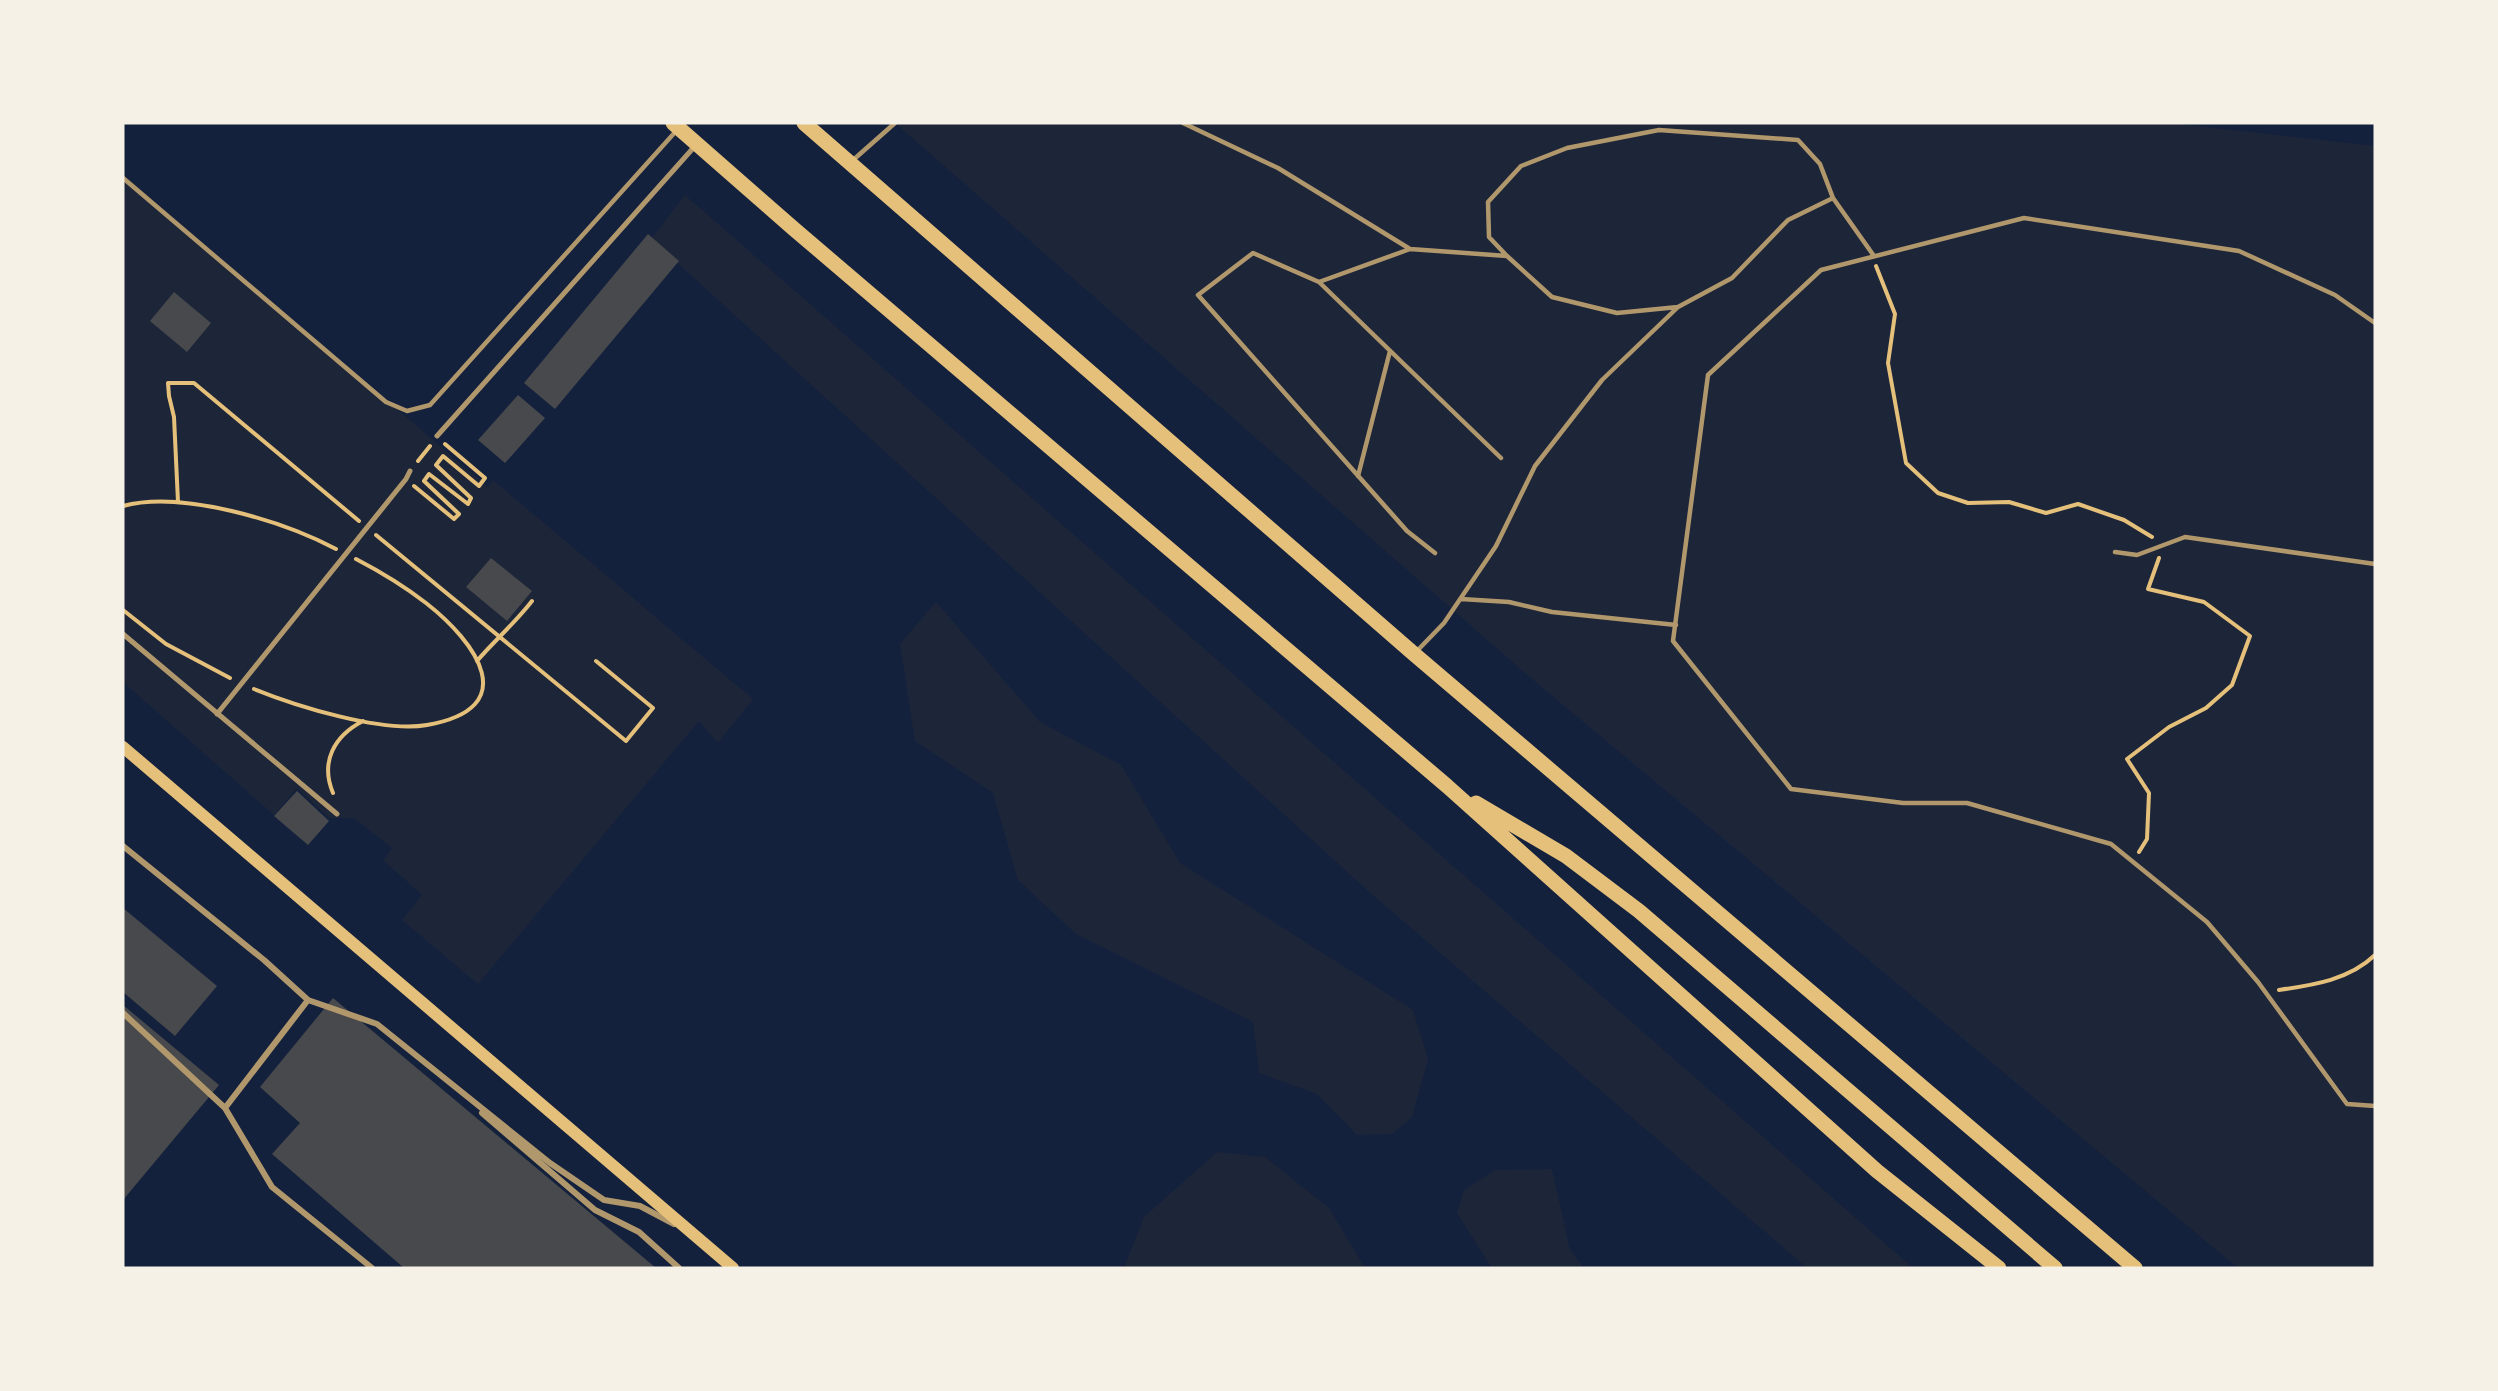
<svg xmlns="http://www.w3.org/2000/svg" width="2498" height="1391" font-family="Arial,sans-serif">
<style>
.green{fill:#1d2539}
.building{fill:#48494c}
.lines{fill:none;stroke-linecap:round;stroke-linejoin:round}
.path{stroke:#e5c07b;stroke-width:4}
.service{stroke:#b1986c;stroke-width:4.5}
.pedestrian{stroke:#b1986c;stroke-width:5}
.minor{stroke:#b1986c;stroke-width:6}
.secondary{stroke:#e5c07b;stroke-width:12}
.primary{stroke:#e5c07b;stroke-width:15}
</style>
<rect width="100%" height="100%" fill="#14213d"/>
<path class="green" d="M895,123H2170L2375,146V1268H2238L1539,685Z
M123,174L488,487L493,480L753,699L718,743L699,721L478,984L402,920L422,895L383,860L392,848L354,818H329L297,788L274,815L123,682Z
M685,195L1913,1268H1807L1366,889L651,239Z
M936,602L1040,722L1121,765L1180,863L1413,1010L1428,1059L1412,1117L1392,1134L1357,1135L1317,1094L1259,1073L1253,1022L1076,934L1018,880L993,793L915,741L900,644Z
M1217,1152L1265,1157L1329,1208L1365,1268H1124L1144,1217Z
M1552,1169L1570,1250L1584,1268H1492L1457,1213L1464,1190L1495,1170Z"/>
<path class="building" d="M648,234L679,261L555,409L524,383Z
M174,292L211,323L187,352L150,321Z
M518,395L545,418L505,463L478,440Z
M491,558L532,591L507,621L466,587Z
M297,791L329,821L308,845L274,816Z
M123,908L217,986L175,1036L123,992Z
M333,998L656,1268H404L272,1154L300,1123L260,1087Z
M123,1005L219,1085L123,1200Z"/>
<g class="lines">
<path class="path" d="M1876,266L1895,314L1888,363L1906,463L1938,493L1968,503L2009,502L2046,513L2078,504L2124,520L2152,537
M418,461L430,446
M414,486L454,519L459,514L424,481L429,474L468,504L471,498L436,465L443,456L479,486L485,478L445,444
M178,502L174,417L169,396L168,383H194L359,521
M123,506C182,490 283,521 336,549
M376,535L626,741L653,708L596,661
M123,610L166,644L230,678
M477,661C495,640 515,623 532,601
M254,689C296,706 382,733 427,725C524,708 476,642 426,603C404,586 381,572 356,559
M333,793C320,762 334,736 363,721
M2139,852L2147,839L2149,793L2127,759L2169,727L2206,708L2232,685L2250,636L2204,602L2148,589L2159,558
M2279,990C2313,985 2349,980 2375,955"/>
<path class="service" d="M1183,123L1278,168L1410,249L1507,256
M852,161L895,123
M123,178L386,402L407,411L430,405L677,130
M1833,198L1788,220L1732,278L1678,307L1617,313L1552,297L1507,256L1489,237L1488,202L1521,166L1567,148L1659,130L1798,140L1820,164L1833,198L1874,256
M1410,249L1319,282L1253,253L1198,295L1407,531L1435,553
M1319,282L1501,458
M2375,323L2335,295L2239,251L2024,218L1821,270L1708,375L1673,641L1791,789L1903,803H1967L2111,844L2207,922L2258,982L2347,1104L2375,1106
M1358,476L1390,351
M2115,552L2137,555L2185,537L2375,564
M1461,599L1509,602L1552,612L1676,625
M1415,653L1444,623L1496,546L1535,466L1602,380L1678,307"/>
<path class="pedestrian" d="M437,436L695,146
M123,634L337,814
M217,714L406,479L410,471"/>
<path class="minor" d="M123,846L264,960L308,1000L377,1024L550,1163L604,1200L640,1206L674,1224
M123,1013L225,1108L272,1187L372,1268
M225,1108L308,1000
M482,1113L595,1210L639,1232L679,1268"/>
<path class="secondary" d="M123,747L733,1268"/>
<path class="primary" d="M673,123L794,229L1447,786L1877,1171L1999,1268
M804,123L1414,654L2135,1268
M1476,803L1566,856L1639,911L2055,1268"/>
</g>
<rect width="2498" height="1391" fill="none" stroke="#f6f1e7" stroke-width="249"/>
</svg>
